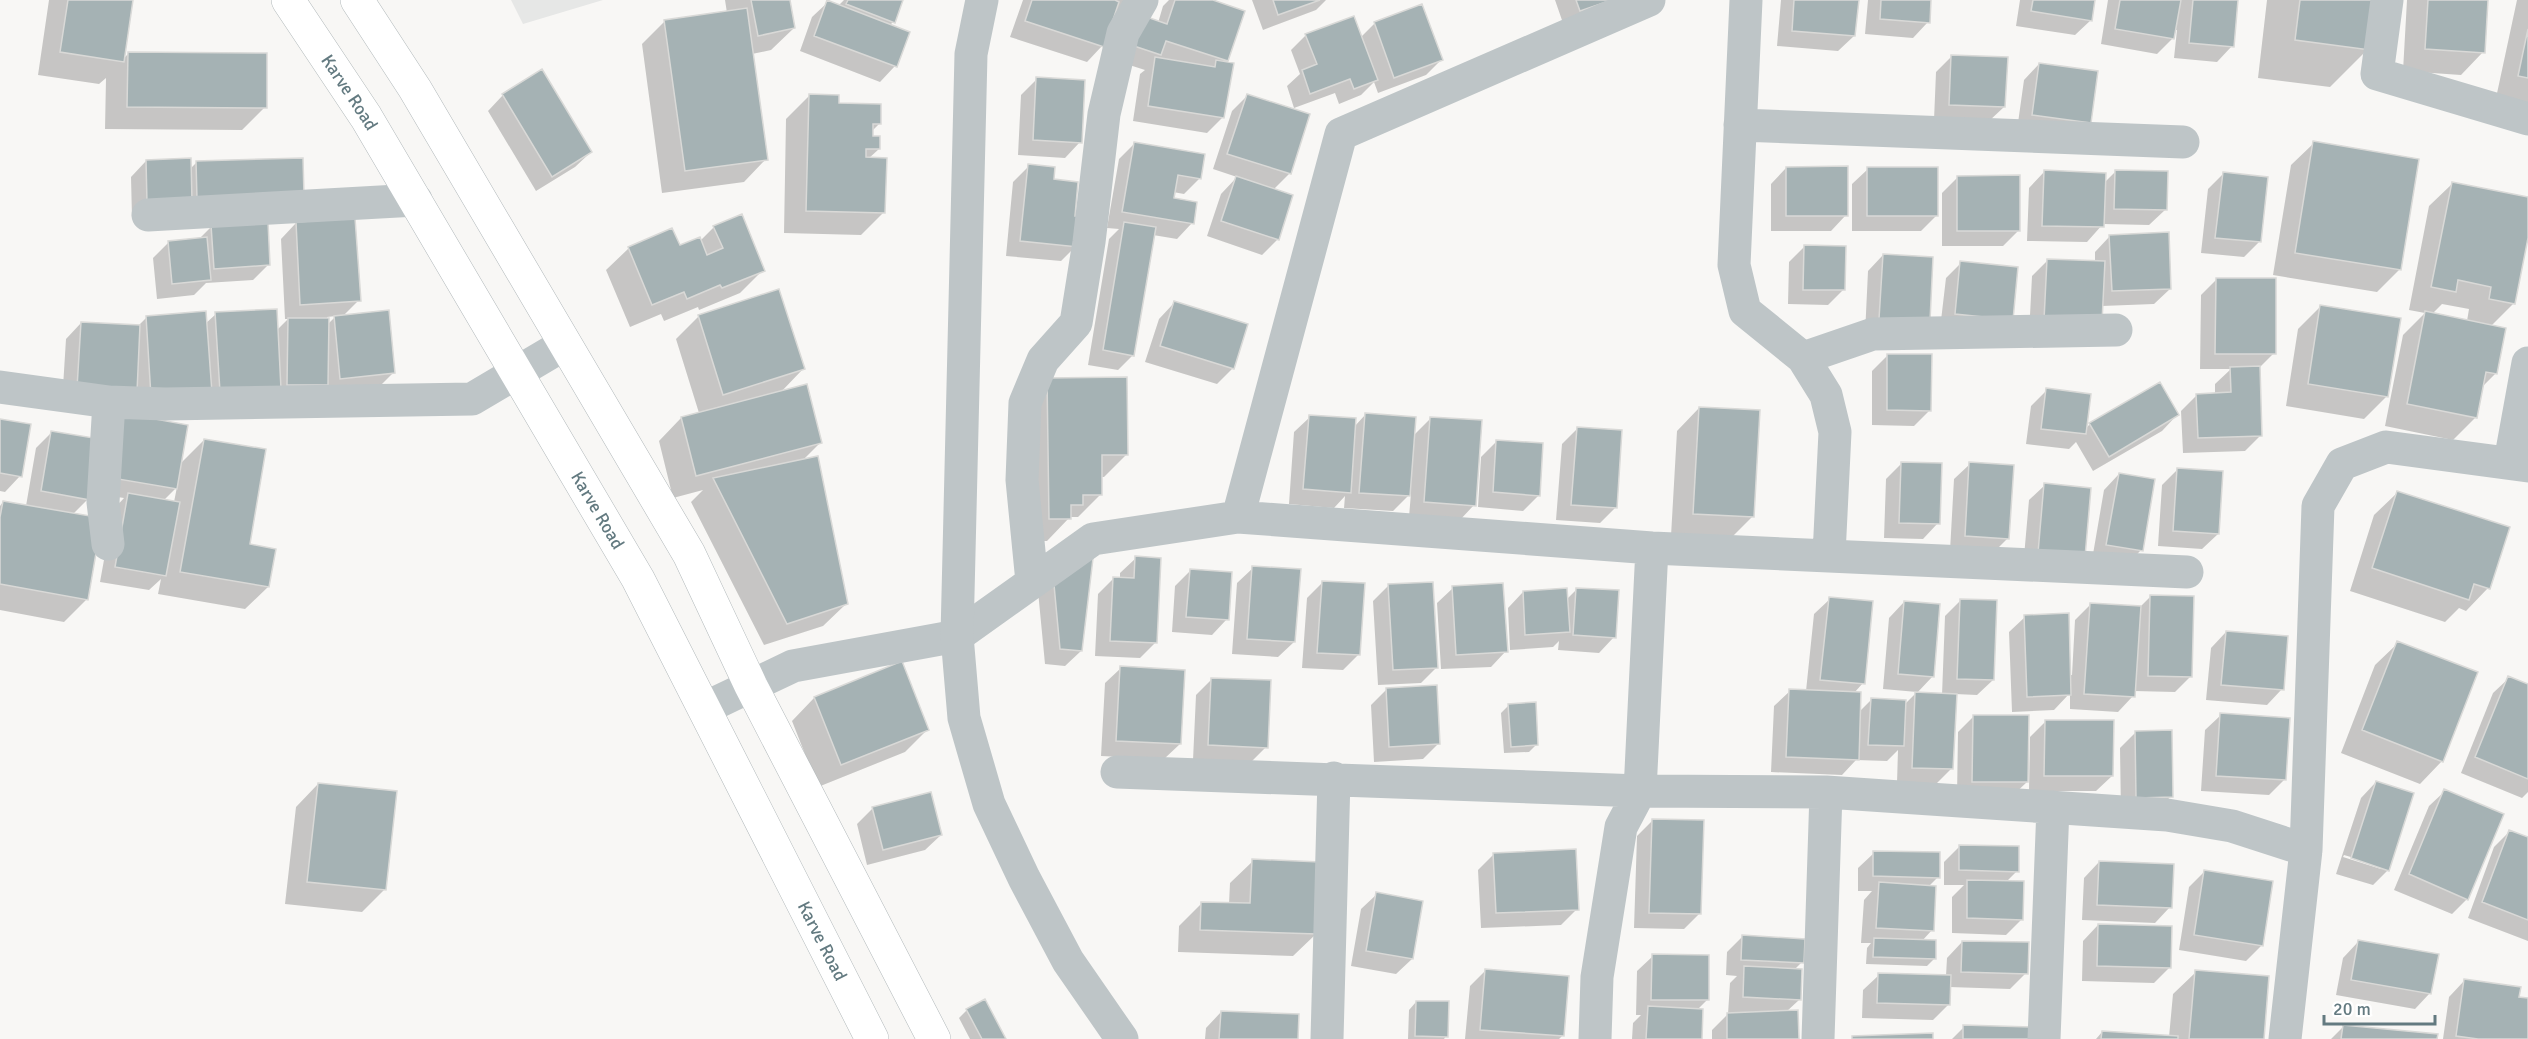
<svg xmlns="http://www.w3.org/2000/svg" width="2528" height="1039" font-family="Signika,sans-serif">
<style>
.built{fill:#e6e7e6}
.shadow{fill:#0003;fill-rule:evenodd}
.building{fill:#a5b2b4;stroke:#d9d9d7;stroke-width:1.5}
.lines{fill:none;stroke-linecap:round;stroke-linejoin:round}
.primary-casing{stroke:#b2b9bb;stroke-width:34}
.minor{stroke:#bec5c7;stroke-width:33}
.tertiary{stroke:#bec5c7;stroke-width:33}
.primary{stroke:#fff;stroke-width:33}
.labels{text-anchor:middle;dominant-baseline:central;stroke-width:6;stroke-linejoin:round;paint-order:stroke}
.street-label{font-size:18px;fill:#637a80;stroke:#fff}
</style>
<rect width="100%" height="100%" fill="#f8f7f5"/>
<path class="built" d="M511,0H603L523,24Z"/>
<path class="shadow" d="M49,0H132L122,60L129,53L265,107L242,130L105,129L106,78L99,84L38,75Z
M725,0H788L794,28L771,50L752,54L766,159L744,182L662,193L642,44L665,21L727,13Z
M844,0H902L893,22L890,25L895,66L880,82L800,51L812,17L828,2L838,6Z
M1023,0H1130L1118,13L1114,11L1102,46L1087,62L1010,37Z
M1169,0H1208L1227,61L1225,63L1223,117L1207,133L1133,121L1140,74L1145,70L1120,62L1158,23L1163,6Z
M1252,0H1326L1316,10L1263,30Z
M1555,0H1619L1564,26Z
M1781,0H1857L1854,36L1838,51L1777,46Z
M1868,0H1930L1928,22L1913,38L1865,34Z
M2020,0H2093L2091,20L2075,35L2016,26Z
M2108,0H2237L2232,46L2217,62L2174,58L2177,30H2174L2173,38L2157,54L2101,44Z
M2267,0H2374L2368,49L2330,87L2258,78Z
M2407,0H2487L2483,52L2461,75L2403,71Z
M2517,0H2528V105L2496,98Z
M1375,23L1441,60L1426,75L1378,93L1374,82L1361,95L1339,104L1335,93L1294,108L1287,86L1300,74L1291,50L1306,35L1361,37Z
M1951,57L2004,107L1988,122L1934,120L1936,72Z
M2039,64L2090,122L2017,130L2024,80Z
M1037,79L1080,142L1065,158L1018,155L1021,95Z
M503,95L591,152L575,167L536,191L488,111Z
M1248,95L1308,115L1289,174L1273,190L1278,239L1262,255L1207,236L1221,194L1237,177L1213,169L1232,111Z
M809,96L837,105L879,124L872,131V138L879,149L868,159L884,212L861,235L784,233L786,119Z
M2314,143L2399,270L2377,292L2273,275L2291,165Z
M1134,144L1200,178L1184,194L1173,192L1172,199L1192,223L1177,239L1153,235L1133,355L1118,370L1088,365L1109,239L1119,229L1107,228L1119,159Z
M146,161L190,169L197,162L287,211L132,218L131,177Z
M1029,166L1052,181L1073,217L1076,246L1061,261L1006,256L1013,182Z
M1786,168L1846,215L1831,231H1771V184Z
M1868,169L1937,215L1921,231H1852V184Z
M2116,171L2165,210L2149,225L2103,224L2087,242L2027,241L2029,188L2044,172L2104,183Z
M2223,174L2259,242L2244,257L2201,253L2208,189Z
M1958,177L2018,231L2003,246H1942V193Z
M2452,184L2528,198V230L2514,303L2491,326L2496,373L2482,387L2476,417L2453,440L2385,426L2403,335L2425,313L2409,310L2429,206ZM2442,304L2469,309L2467,321L2432,314Z
M296,223L359,300L343,316L394,372L378,388L62,403L66,339L81,323L137,327L147,317L205,324L216,314L276,331L288,319H285L281,239ZM336,316L327,325V317Z
M211,227L269,264L253,280L206,283L194,295L157,299L153,258L169,242L199,239Z
M714,227L763,270L740,293L699,310L698,307L664,321L661,314L630,327L606,270L629,248L679,247L700,241Z
M2110,236L2170,289L2154,304L2102,306L2029,335L2032,276L2047,261L2095,263V252Z
M1804,247L1844,289L1828,305L1788,304L1789,262Z
M1883,255L1932,258L1865,334L1868,271Z
M1961,263L2012,320L1940,329L1946,278Z
M2217,279L2274,353L2258,369L2261,435L2245,451L2183,453L2181,411L2197,395L2215,394V384L2231,369H2200L2201,295Z
M1174,303L1233,368L1217,384L1145,362L1159,319Z
M2320,307L2387,396L2364,419L2286,406L2298,329Z
M699,316L803,369L780,393L821,442L802,461L846,604L823,626L764,645L691,502L703,490L673,498L659,441L681,418L699,413L676,339Z
M1888,355L1930,410L1914,426L1872,425V371Z
M1047,379L1127,454L1104,477H1101V494L1078,517H1070L1047,541H1026L1025,402Z
M2047,390L2085,429L2090,424L2177,415L2162,431L2093,471L2076,442L2069,449L2026,444L2031,406Z
M1699,408L1753,516L1730,539L1671,536L1677,431Z
M1365,415L1413,436L1431,418L1474,505L1459,521L1409,517L1411,493L1393,511L1344,508L1345,496L1334,508L1289,504L1294,432L1310,417L1354,427Z
M0,420L20,476L5,492L0,491Z
M1578,428L1615,508L1600,523L1556,520L1562,444Z
M108,431L180,464L204,440L248,546L268,587L245,609L158,594L161,579L149,590L100,582L113,510L124,498L97,494ZM177,487L174,502L164,500Z
M52,432L88,499L73,514L87,599L64,622L0,610V506L3,502L26,506L36,448Z
M1497,441L1539,495L1523,511L1478,507L1481,457Z
M1902,463L1938,523L1923,539L1884,538L1886,479Z
M1970,464L2008,538L1992,554L1950,551L1954,479Z
M2177,470L2218,534L2202,549L2158,546L2162,485Z
M2119,474L2141,550L2126,566L2092,560L2104,490Z
M2045,485L2083,556L2023,568L2029,500Z
M2397,493L2488,588L2466,611L2459,608L2445,622L2350,591L2374,515Z
M1136,558L1156,642L1140,658L1095,656L1098,594L1114,578L1120,579V573Z
M1253,568L1294,642L1278,657L1232,654L1237,583Z
M1190,571L1227,619L1212,635L1172,632L1175,586Z
M1054,576L1081,651L1065,666L1045,664L1038,591Z
M1323,582L1358,655L1343,670L1302,668L1307,598Z
M1388,586L1437,667L1421,683L1378,685L1373,601Z
M1453,588L1506,651L1491,667L1441,669L1437,603Z
M1577,589L1614,637L1599,653L1558,650L1559,641L1553,647L1510,650L1508,608L1523,592L1567,599Z
M2150,597L2191,676L2175,692L2134,691L2133,696L2118,712L2070,709V693L2054,710L2012,712L2009,632L2025,617L2069,675H2072L2075,620L2090,605L2140,607Z
M1830,599L1863,683L1854,693L1859,712L1871,700L1904,705L1917,692L1883,689L1889,618L1904,602L1933,676L1916,694L1942,695L1945,616L1961,600L1993,680L1977,695L1955,694L1952,768L1936,784L1897,783L1898,750L1887,761L1856,760L1842,775L1771,772L1774,706L1790,691H1806L1814,614Z
M2226,632L2282,689L2267,705L2206,700L2211,648Z
M2398,643L2442,761L2420,784L2341,753L2375,665Z
M901,663L927,730L905,752L818,787L792,721L814,698Z
M1121,668L1180,744L1164,759L1101,756L1105,683Z
M2509,678L2528,686V792L2522,798L2461,773L2493,693Z
M1212,679L1266,747L1251,762L1193,760L1196,695Z
M1386,690L1439,743L1423,759L1374,762L1371,705Z
M1508,706L1537,744L1529,752L1504,753L1501,713Z
M2221,715L2285,779L2269,795L2201,791L2205,730Z
M1973,717L2027,782L2011,797H1957L1958,732Z
M2046,721L2112,776L2096,791H2029L2030,737Z
M2136,732L2171,796L2156,812L2121,813L2120,748Z
M2376,782L2388,870L2373,885L2336,874L2361,798ZM2344,855L2381,866V869L2343,857Z
M318,784L385,889L362,912L285,904L296,807Z
M2445,791L2467,899L2452,914L2394,890L2429,806Z
M872,809L941,835L925,850L867,865L857,824Z
M1652,821L1699,914L1684,929L1634,928L1637,836Z
M2510,831L2528,838V941L2468,918L2494,847Z
M1960,846L2017,871L2006,882L2022,919L2006,935L1952,933V897L1964,885H1944V862Z
M1874,853L1938,877L1928,887L1932,930L1922,941L1935,958L1927,966L1866,964L1867,948L1871,943H1861L1864,900L1872,891H1858V868Z
M1494,854L1577,909L1561,925L1481,928L1478,870Z
M1253,861L1316,934L1293,956L1178,952L1179,926L1201,904H1229L1230,883Z
M2099,862L2170,907L2155,923L2082,920L2084,878Z
M2204,872L2261,946L2246,961L2179,950L2189,887Z
M1377,894L1412,959L1396,974L1351,966L1361,909Z
M2098,925L2170,967L2154,983L2082,981L2083,941Z
M1742,937L1802,962L1794,970L1799,1000L1786,1012L1797,1039H1712V1030L1728,1014L1730,983L1737,976L1726,975L1727,952Z
M1962,942L2026,973L2010,989L1949,987V1004L1933,1020L1862,1018L1863,990L1879,975L1946,976L1947,958Z
M2358,942L2430,993L2415,1009L2336,995L2343,958Z
M1653,956L1707,1000L1697,1010L1700,1039H1632L1633,1023L1641,1015H1636L1637,971Z
M1485,971L1562,1036L1559,1039H1465L1470,986Z
M2196,972L2262,1039H2096L2102,1032L2169,1037L2173,994Z
M2464,981L2528,999V1039H2443L2449,997Z
M984,1001L1005,1039H970L959,1018L967,1010Z
M1416,1002L1446,1036L1444,1039H1408L1409,1010Z
M1221,1012L1296,1039H1205L1206,1028Z
M1964,1027L2030,1039H1952Z
M2343,1027L2436,1039H2331Z"/>
<path class="building" d="M68,0H133L124,62L60,52Z
M751,0H790L795,28L758,36Z
M827,0L910,32L897,67L814,36Z
M848,0H903L895,23L846,4Z
M1032,0H1115L1119,2L1104,47L1025,21Z
M1175,0H1213L1245,11L1228,61L1166,41L1161,55L1134,46L1144,16L1167,24Z
M1273,0H1320L1278,15Z
M1576,0H1612L1580,11Z
M1794,0H1859L1855,36L1792,31Z
M1881,0H1931L1930,23L1880,19Z
M2033,0H2095L2092,21L2031,11Z
M2120,0H2181L2174,39L2115,29Z
M2193,0H2238L2234,47L2189,43Z
M2300,0H2376L2370,50L2295,40Z
M2428,0H2488L2485,53L2425,49Z
M1422,4L1443,60L1394,78L1374,22Z
M747,8L768,160L685,171L664,20Z
M1354,16L1378,80L1354,89L1350,79L1310,94L1302,70L1317,64L1305,34Z
M2528,29V78L2518,76Z
M128,52L267,53V108L127,107Z
M1951,55L2008,57L2005,107L1949,105Z
M1155,57L1215,67L1216,60L1234,63L1224,118L1148,106Z
M2039,63L2098,71L2091,123L2032,115Z
M542,69L592,152L552,177L502,94Z
M1036,77L1085,80L1082,143L1033,140Z
M809,94L839,95V103L881,104V124H873V136H880V149H866V157L887,158L885,213L806,211Z
M1247,94L1310,114L1291,174L1227,154Z
M2313,141L2419,159L2401,270L2295,253Z
M1134,142L1205,154L1201,179L1178,175L1174,198L1197,202L1194,224L1122,212Z
M191,158L192,202L147,203L146,160Z
M303,158L304,196L197,199L196,161Z
M1028,164L1055,167L1054,179L1078,182L1075,216H1081L1078,247L1020,241Z
M1848,166V216H1786V167Z
M1867,167H1938V216H1867Z
M2044,170L2106,173L2104,227L2042,226Z
M2115,170L2168,171L2167,210L2114,209Z
M2223,172L2268,177L2261,242L2215,238Z
M2020,175V231H1957V176Z
M1236,176L1293,195L1279,240L1221,221Z
M2452,182L2528,197V238L2515,304L2489,299L2491,287L2458,280L2456,292L2431,287Z
M742,214L765,271L722,288L720,285L687,299L684,292L652,305L628,247L672,228L680,245L700,237L707,255L723,248L713,226Z
M355,218L361,301L300,305L296,222Z
M268,222L270,265L214,269L211,225Z
M1124,222L1156,227L1134,356L1103,350Z
M2169,232L2171,289L2112,291L2109,235Z
M207,237L211,280L172,284L168,241Z
M1804,245L1846,246L1845,290H1803Z
M1883,254L1933,257L1930,321L1879,319Z
M2047,259L2105,261L2102,322L2044,320Z
M1960,261L2018,267L2013,320L1955,314Z
M2216,278H2276V354H2215Z
M779,289L805,369L723,395L698,315Z
M1174,301L1248,324L1234,369L1160,346Z
M2320,305L2401,318L2388,397L2308,384Z
M277,309L281,389L220,392L215,312Z
M389,310L395,373L340,379L334,316Z
M206,311L212,393L151,397L146,316Z
M2425,311L2506,328L2497,374L2486,372L2477,418L2407,404Z
M288,318H329L328,385H287Z
M81,322L140,325L137,392L77,388Z
M1887,354H1932L1931,411L1887,410Z
M2260,366L2262,436L2198,438L2196,394L2231,392L2230,367Z
M1127,377L1128,455H1102V495H1083V505H1071V519H1049L1047,378Z
M2160,382L2179,415L2109,457L2089,423Z
M807,384L822,443L696,476L681,417Z
M2046,388L2091,394L2086,434L2041,429Z
M1699,407L1760,410L1754,517L1693,514Z
M123,413L188,425L177,489L112,478Z
M1365,413L1416,417L1410,496L1359,493Z
M1309,415L1356,418L1351,493L1303,489Z
M1430,417L1482,420L1476,506L1424,502Z
M0,419L31,424L22,477L0,473Z
M1577,427L1622,430L1617,508L1571,505Z
M51,431L100,439L90,500L41,491Z
M204,439L266,449L250,544L276,549L269,587L180,572Z
M1496,440L1543,443L1540,496L1493,492Z
M818,456L848,604L787,624L713,478Z
M1901,462L1942,463L1940,524L1899,523Z
M1969,462L2014,465L2009,539L1965,536Z
M2177,468L2223,471L2219,534L2173,531Z
M2119,473L2155,479L2143,551L2106,545Z
M2044,483L2091,488L2085,557L2038,553Z
M2397,491L2510,527L2490,589L2474,584L2469,600L2372,568Z
M128,493L180,502L166,576L115,567Z
M3,501L102,518L88,600L0,584V517Z
M1094,550L1082,651L1060,649L1053,574Z
M1135,556L1161,558L1157,643L1110,641L1113,577L1134,578Z
M1252,566L1301,569L1295,642L1247,639Z
M1190,569L1232,572L1229,620L1186,617Z
M1322,581L1365,583L1360,655L1317,653Z
M1433,582L1438,668L1393,670L1388,584Z
M1503,583L1508,652L1456,655L1452,586Z
M1567,588L1570,632L1525,635L1523,591Z
M1576,588L1619,590L1616,638L1573,635Z
M2150,595L2194,596L2192,677L2148,676Z
M1829,597L1873,601L1865,684L1820,680Z
M1960,599L1997,600L1994,680L1957,679Z
M1904,601L1940,604L1934,677L1898,674Z
M2090,603L2141,606L2135,697L2084,694Z
M2069,613L2071,695L2027,697L2024,615Z
M2226,631L2288,636L2284,690L2221,685Z
M2397,641L2478,672L2443,762L2362,730Z
M902,661L929,730L841,765L814,697Z
M1120,666L1185,670L1181,744L1116,741Z
M2508,676L2528,684V779L2475,757Z
M1211,678L1271,680L1268,748L1208,745Z
M1437,685L1440,744L1389,747L1386,688Z
M1789,689L1861,692L1859,760L1786,757Z
M1915,692L1957,694L1953,769L1912,768Z
M1871,698L1906,700L1904,746L1868,745Z
M1536,702L1538,745L1511,747L1508,704Z
M2220,713L2290,718L2286,780L2216,776Z
M1973,715H2029L2028,782H1972Z
M2045,720H2114L2113,776H2044Z
M2172,730L2173,797L2136,798L2135,731Z
M2376,781L2414,793L2389,871L2351,858Z
M318,783L397,791L386,890L307,882Z
M2444,789L2504,814L2468,900L2409,874Z
M931,792L942,835L883,850L872,807Z
M1652,819L1704,820L1701,914L1649,913Z
M2509,830L2528,837V920L2482,902Z
M1959,845L2019,846V872L1959,870Z
M1576,849L1579,910L1496,913L1493,853Z
M1873,851L1940,852V878L1873,876Z
M1252,859L1320,862L1317,934L1200,930L1201,902L1250,903Z
M2099,861L2174,864L2172,908L2097,905Z
M2204,870L2273,881L2263,946L2194,935Z
M1967,880L2024,881L2023,920L1967,918Z
M1879,882L1936,886L1934,931L1876,928Z
M1376,892L1423,901L1413,959L1366,951Z
M2098,924L2172,926L2171,968L2097,966Z
M1742,935L1805,939L1804,963L1741,960Z
M1874,938L1936,940V959L1873,957Z
M2358,940L2439,954L2431,994L2351,980Z
M1962,941L2029,942L2028,974L1961,972Z
M1652,954L1709,955V1000H1651Z
M1744,966L1802,969L1801,1000L1743,997Z
M1485,969L1569,976L1564,1036L1480,1030Z
M2195,970L2269,976L2264,1039H2189Z
M1878,973L1951,975L1950,1005L1877,1003Z
M2464,979L2521,987L2519,997L2528,998V1039H2478L2456,1036Z
M985,999L1006,1039H982L966,1009Z
M1416,1001H1449L1448,1037L1415,1036Z
M1648,1006L1703,1009L1702,1039H1646Z
M1798,1010L1799,1039H1727V1013Z
M1221,1011L1299,1014L1298,1039H1219Z
M1963,1025L2031,1027V1039H1963Z
M2343,1025L2438,1034L2437,1039H2341Z
M2102,1031L2178,1036V1039H2101Z
M1933,1033V1039H1852V1036Z"/>
<g class="lines">
<g class="primary-casing">
<g id="primary">
<path id="s1" d="M288,0L366,117L638,579L872,1039"/>
<path d="M357,0L415,89L689,554L751,686L934,1039"/>
</g>
</g>
<path class="minor" d="M1746,0L1734,265L1745,311L1803,358L1826,395L1835,432L1829,555
M2387,0L2377,74L2528,119
M1740,125L2183,142
M148,215L416,200
M1803,358L1873,334L2116,330
M0,387L109,402L165,404L472,399L565,344
M2510,462L2528,363
M1238,517L1341,134L1649,0
M108,544L103,502L109,402
M1032,582L1022,480L1025,403L1043,360L1076,323L1089,242L1104,114L1123,33L1142,0
M705,708L793,666L957,636L1093,539L1238,517L1652,548L2187,572
M1117,772L1640,791L1826,792L2167,815L2232,826L2306,850
M1327,1039L1334,778
M1595,1039L1597,977L1621,827L1640,791L1652,548
M1818,1039L1826,792
M2044,1039L2053,807
M2285,1039L2306,850L2318,506L2342,464L2386,447L2528,466"/>
<path class="tertiary" d="M982,0L971,54L957,636L964,718L989,804L1024,878L1068,961L1122,1039"/>
<use href="#primary" class="primary"/>
</g>
<g class="labels">
<g class="street-label">
<text stroke="none"><textPath href="#s1" startOffset="111">Karve Road</textPath></text>
<text stroke="none"><textPath href="#s1" startOffset="597">Karve Road</textPath></text>
<text stroke="none"><textPath href="#s1" startOffset="1083">Karve Road</textPath></text>
</g>
</g>
<path d="M2324 1015v9h111v-9" fill="none" stroke="#637a80" stroke-width="3"/>
<text x="2333" y="1015" font-size="18" fill="#637a80" stroke="#ffffff" stroke-width="4.5" paint-order="stroke">20 m</text>
</svg>
